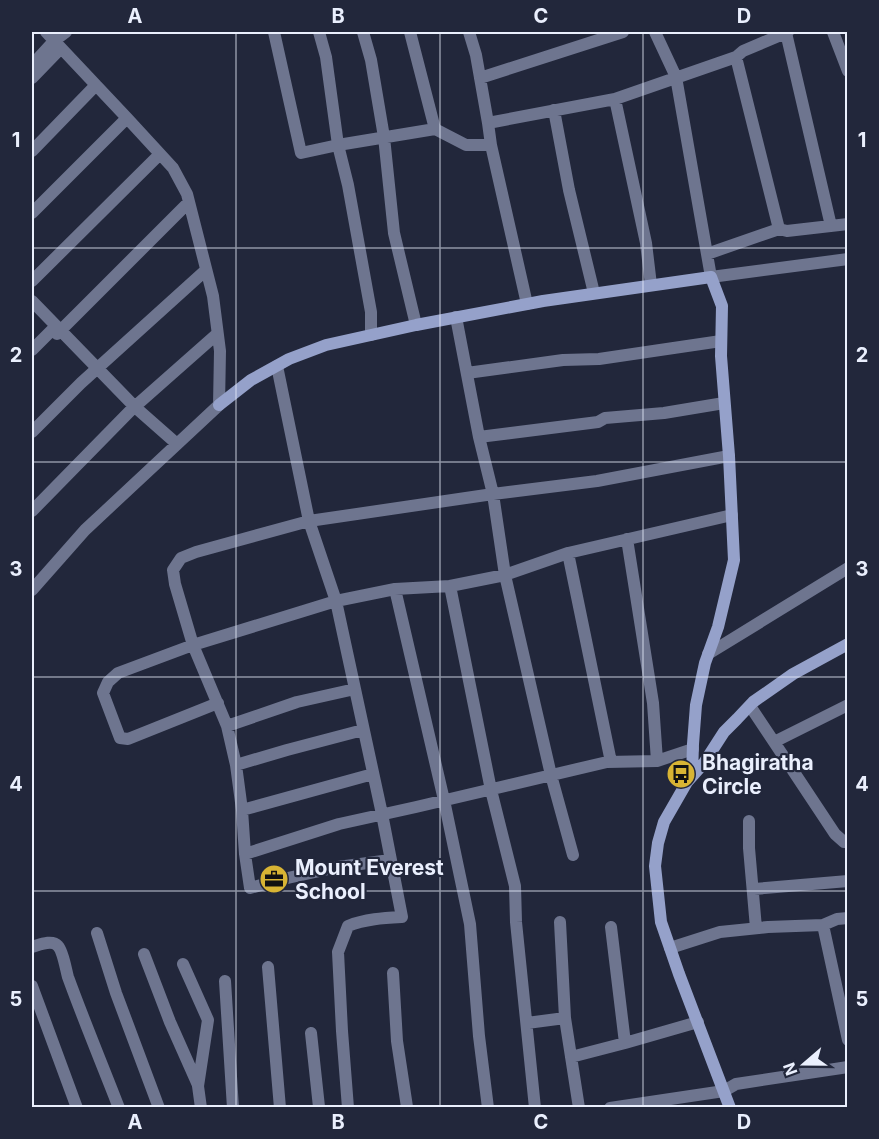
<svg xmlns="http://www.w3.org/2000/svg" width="879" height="1139" font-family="Inter,sans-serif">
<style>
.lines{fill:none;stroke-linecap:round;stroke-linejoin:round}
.street{stroke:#6e758f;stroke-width:12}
.secondary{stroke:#95a1ca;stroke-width:12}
.grid{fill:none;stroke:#eaeffd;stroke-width:1.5;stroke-opacity:0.55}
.labels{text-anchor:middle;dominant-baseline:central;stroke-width:4.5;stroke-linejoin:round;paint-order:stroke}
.poi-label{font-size:21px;font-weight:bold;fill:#eaeffd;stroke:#22273b;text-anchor:start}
.neatline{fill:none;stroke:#eaeffd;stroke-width:2}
.grid-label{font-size:20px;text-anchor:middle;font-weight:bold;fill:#eaeffd}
</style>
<rect width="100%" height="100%" fill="#22273b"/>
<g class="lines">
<path class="street" d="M274,32L301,153L338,145L435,129
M319,32L326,57L338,145L348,185L371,312V335
M363,32L371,60L384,137L394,233L416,325
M410,32L435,129L466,145H491L527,304
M469,32L476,55L488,123
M655,32L676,77L711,277L848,259
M833,32L848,71
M783,35L787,37L831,226
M736,57L779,229
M32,65L54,41L66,32
M32,78L61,48
M480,78L623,32
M615,99L646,243L651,285
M554,110L569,190L594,293
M491,145L488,123L615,99L736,57L743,51L788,32
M32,151L96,85
M32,213L127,118
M707,254L779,229L787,231L848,224
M32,281L160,154
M32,301L135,407L177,444
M456,317L479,437L493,494L505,575L551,775L573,855
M57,334L189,202
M32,350L52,330
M467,373L563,360L599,359L721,341
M32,432L81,383L206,270
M479,437L598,422L605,418L664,413L724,403
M32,511L131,410L217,334
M627,539L653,703L657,761
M568,553L611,762
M450,586L491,790L515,886L516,922L535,1108
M395,589L444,800L470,924L479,1036L488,1108
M32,590L85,530L219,405L220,351L213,296L187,194L173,168L127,118L46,32
M708,654L848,568
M218,703L128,739L120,738L103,693L108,682L118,673L193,645L336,601L309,521L277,366
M848,705L774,742L835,834L844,842L848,841
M750,706L774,742
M227,726L297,702L355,689
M236,765L287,750L363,730
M373,774L242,810L236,765L227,726L193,645L175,584L173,570L181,558L196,552L309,521L493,494L597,481L729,456
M242,810L245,854L250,888L283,879L338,867L390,860
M749,821V848L756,928
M245,854L339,824L416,807L607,762L657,761L693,749
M754,889L848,881
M560,922L565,1018L579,1108
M823,925L848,1040
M611,927L625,1043
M97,933L116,993L159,1108
M32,947C39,945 52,939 58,946C63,951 66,970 68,977C84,1021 102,1064 119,1108
M670,948L720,932L768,927L823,925L837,919L848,918
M144,954L170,1022L198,1085
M183,964L208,1020L198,1086L201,1108
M268,967L280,1108
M393,973L397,1041L407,1107
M225,981L233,1108
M32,986L77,1108
M527,1023L565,1018
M311,1033L319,1107
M571,1057L625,1043L698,1022
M348,1108L342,1031L338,952L348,926C365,919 384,918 402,917L382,814L336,601L395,589L450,586L505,575L568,553L732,515
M610,1108L724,1091L736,1084L848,1067"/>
<path class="secondary" d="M219,405L251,380L289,359L326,345L416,325L543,301L711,277L722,306L721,356L729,456L734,560L718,627L705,663L696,705L693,744L692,776
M730,1108L679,974L661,922L655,866L658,843L664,822L687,782L704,763L724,732L737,719L753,702L793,674L848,644"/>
</g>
<path class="grid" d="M236,32V1108M440,32V1108M643,32V1108M32,248H848M32,462H848M32,677H848M32,891H848"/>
<defs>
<g id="bus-disc" transform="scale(1.5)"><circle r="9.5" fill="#d8b434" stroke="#22273b"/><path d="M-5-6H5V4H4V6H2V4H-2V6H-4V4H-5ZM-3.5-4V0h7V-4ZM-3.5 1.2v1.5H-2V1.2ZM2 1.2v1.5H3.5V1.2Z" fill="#111"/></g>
<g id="office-disc" transform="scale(1.5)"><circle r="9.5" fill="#d8b434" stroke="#22273b"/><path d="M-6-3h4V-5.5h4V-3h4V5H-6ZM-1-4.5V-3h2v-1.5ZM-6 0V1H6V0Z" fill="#111"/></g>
</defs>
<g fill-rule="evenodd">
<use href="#bus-disc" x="681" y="774"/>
<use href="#office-disc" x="274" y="879"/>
</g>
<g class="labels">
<g class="poi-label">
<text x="702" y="762">Bhagiratha<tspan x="702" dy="24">Circle</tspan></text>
<text x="295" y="867">Mount Everest<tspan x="295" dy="24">School</tspan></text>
</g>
</g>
<rect width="879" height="1139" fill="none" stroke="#22273b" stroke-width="66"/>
<g transform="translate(804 1064) rotate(250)" stroke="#22273b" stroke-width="4.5" paint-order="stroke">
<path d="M0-4.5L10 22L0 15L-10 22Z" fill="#eaeffd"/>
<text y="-9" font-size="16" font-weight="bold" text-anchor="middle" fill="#eaeffd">N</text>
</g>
<rect x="33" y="33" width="813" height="1073" class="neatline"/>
<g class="grid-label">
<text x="135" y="23">A</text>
<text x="338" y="23">B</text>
<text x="541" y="23">C</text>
<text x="744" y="23">D</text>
<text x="16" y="147">1</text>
<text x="862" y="147">1</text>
<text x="16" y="362">2</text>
<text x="862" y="362">2</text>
<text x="16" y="576">3</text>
<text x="862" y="576">3</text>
<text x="16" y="791">4</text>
<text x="862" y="791">4</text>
<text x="16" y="1006">5</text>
<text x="862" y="1006">5</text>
<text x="135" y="1129">A</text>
<text x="338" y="1129">B</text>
<text x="541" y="1129">C</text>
<text x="744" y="1129">D</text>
</g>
</svg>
